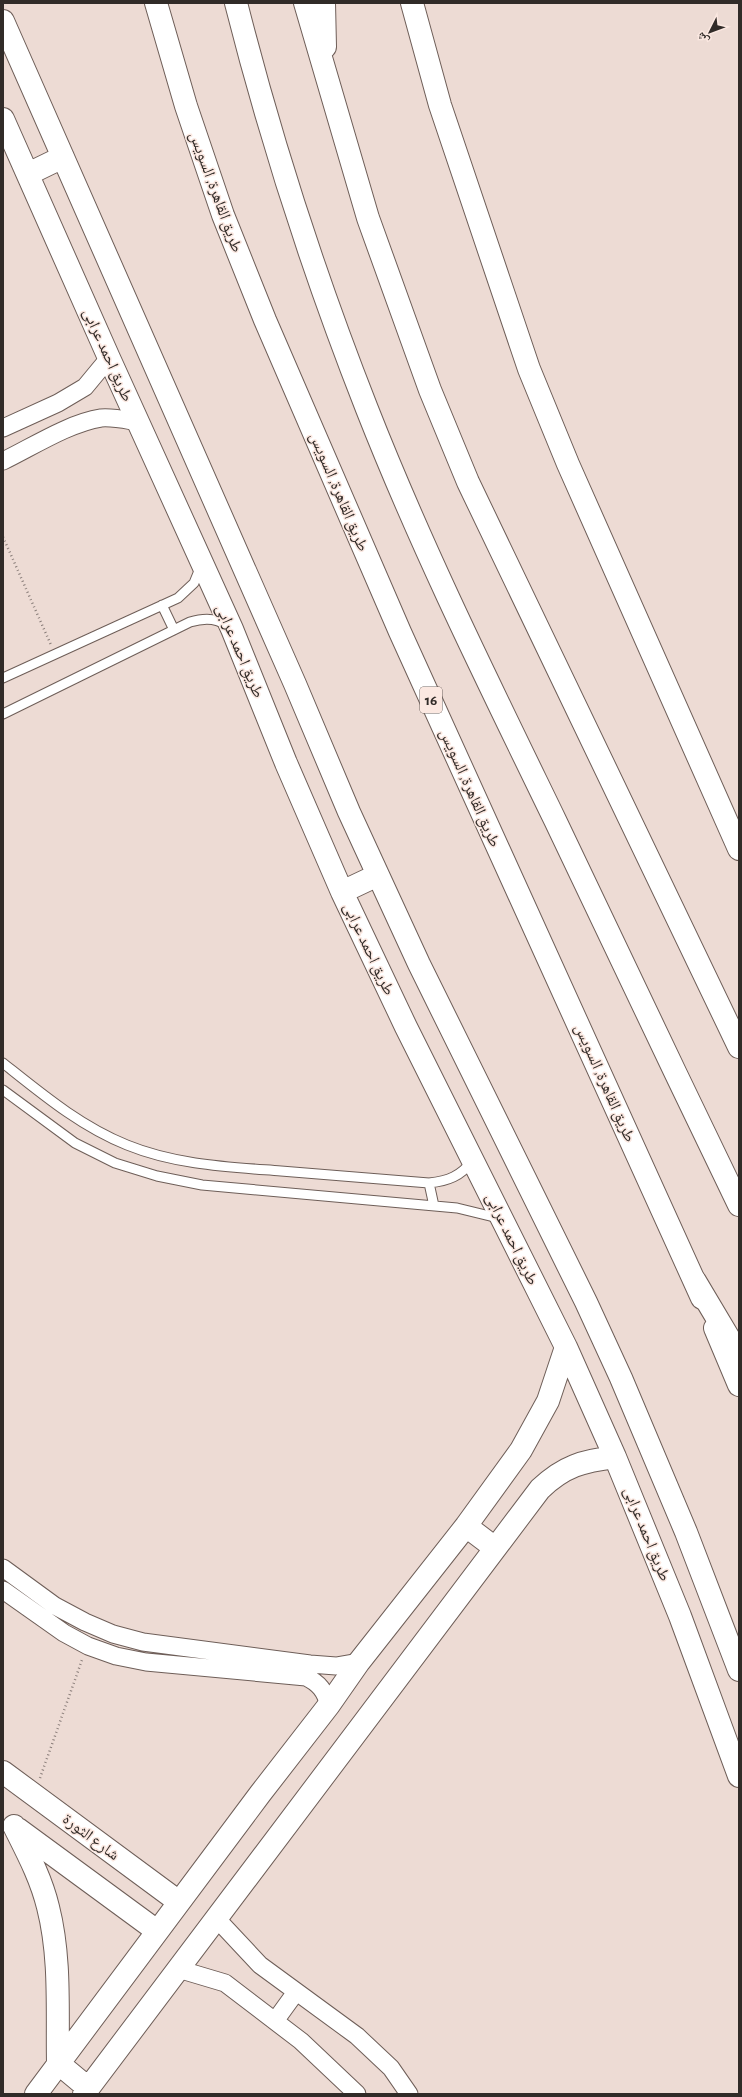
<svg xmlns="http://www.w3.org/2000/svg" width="742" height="2097" font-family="'Alegreya Sans','Noto Naskh Arabic',sans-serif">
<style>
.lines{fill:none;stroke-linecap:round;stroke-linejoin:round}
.service-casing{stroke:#6e5e58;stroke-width:11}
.minor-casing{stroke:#6e5e58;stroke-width:19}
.tertiary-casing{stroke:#6e5e58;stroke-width:24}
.trunk-casing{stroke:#6e5e58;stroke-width:24}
.motorway-casing{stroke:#6e5e58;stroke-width:24}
.path{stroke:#8b7f7b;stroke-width:2.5;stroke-dasharray:1 3;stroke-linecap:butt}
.service{stroke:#fff;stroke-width:9}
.minor{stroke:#fff;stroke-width:17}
.tertiary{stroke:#fff;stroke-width:22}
.trunk{stroke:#fff;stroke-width:22}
.motorway{stroke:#fff;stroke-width:22}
.labels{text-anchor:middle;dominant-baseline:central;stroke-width:3;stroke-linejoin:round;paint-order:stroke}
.shield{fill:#fbe8e1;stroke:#6e6460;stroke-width:1}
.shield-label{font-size:15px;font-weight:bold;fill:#312b28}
.street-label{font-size:16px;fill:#312b28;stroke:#fbe8e1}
</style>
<rect width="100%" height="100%" fill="#eddbd4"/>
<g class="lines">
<g class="service-casing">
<path id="service" d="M162,605L174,630
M3,678L178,598L194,583L201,566
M3,714L190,622C203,618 215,617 226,625
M3,1063C42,1094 80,1126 127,1145C176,1165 229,1167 281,1171C331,1175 380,1179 429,1183C448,1181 461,1176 472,1161
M3,1090L75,1143L115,1163L157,1176L202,1185L457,1208L498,1218
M429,1183L434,1206"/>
</g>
<g class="minor-casing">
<path id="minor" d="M3,428L58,403L85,387L109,358
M3,461C32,447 69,423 101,418C114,417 126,420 138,422
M3,1568L55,1606L85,1622L113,1634L143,1642L310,1664L336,1666L359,1662
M3,1590L64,1633L88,1646L116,1656L146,1662L306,1677C319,1683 325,1691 329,1705
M216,1918L260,1965L357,2036L391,2068L409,2094
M178,1969L225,1983L301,2041L357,2094
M275,2021L296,1992"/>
</g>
<g class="tertiary-casing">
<path id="tertiary" d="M3,21L295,684L349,812L419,964L586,1302L621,1378L686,1532L739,1670
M3,119L109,358L232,629L286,763L342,892L406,1027L566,1347L615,1457L680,1616L739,1776
M28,174L63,157
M342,892L378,875
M466,1526L495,1548
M3,1772L179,1902
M14,1826C27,1852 41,1878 48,1907C61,1958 57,2011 58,2063L88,2088
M18,1829L157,1931
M36,2094L260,1794L329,1705L359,1662L466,1526L521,1450L548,1401L566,1347
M84,2094L540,1489C564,1466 583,1461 615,1457"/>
</g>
<g class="trunk-casing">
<path id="trunk" d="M156,3L186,106L223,215L265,320L400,632L702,1298
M412,3L440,105L529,369L568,464L739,849
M715,1328L739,1385"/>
</g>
<g class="motorway-casing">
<path id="motorway" d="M236,3C271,141 315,277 367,409C422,549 489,684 555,820C616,948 677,1077 739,1205
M305,3L368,218L430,390L468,482L739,1047
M324,3L325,47
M695,1281L739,1355"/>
</g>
<path class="path" d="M3,537L51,645
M40,1778L82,1660"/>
<use href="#service" class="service"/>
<use href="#minor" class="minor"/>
<use href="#tertiary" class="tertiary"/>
<use href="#trunk" class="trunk"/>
<use href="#motorway" class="motorway"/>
</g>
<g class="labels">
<rect class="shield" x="420" y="687" width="22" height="26" rx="3"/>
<g class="shield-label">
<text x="431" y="700">16</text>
</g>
<g class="street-label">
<text transform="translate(216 192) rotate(70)">طريق القاهرة, السويس</text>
<text transform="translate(108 355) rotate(66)">طريق احمد عرابى</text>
<text transform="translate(339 492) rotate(67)">طريق القاهرة, السويس</text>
<text transform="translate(240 651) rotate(67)">طريق احمد عرابى</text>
<text transform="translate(470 788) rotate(66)">طريق القاهرة, السويس</text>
<text transform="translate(369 949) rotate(65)">طريق احمد عرابى</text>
<text transform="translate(605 1083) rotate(66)">طريق القاهرة, السويس</text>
<text transform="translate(512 1239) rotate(64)">طريق احمد عرابى</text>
<text transform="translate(647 1534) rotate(68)">طريق احمد عرابى</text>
<text transform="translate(91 1837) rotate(37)">شارع الثورة</text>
</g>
</g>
<rect width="742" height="2097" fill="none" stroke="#312b28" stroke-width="8"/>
<g transform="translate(710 32) rotate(228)" stroke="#fbe8e1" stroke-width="3" paint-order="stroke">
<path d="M0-3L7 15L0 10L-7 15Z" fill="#312b28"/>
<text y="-6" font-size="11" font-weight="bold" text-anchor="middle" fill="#312b28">ش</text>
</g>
</svg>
